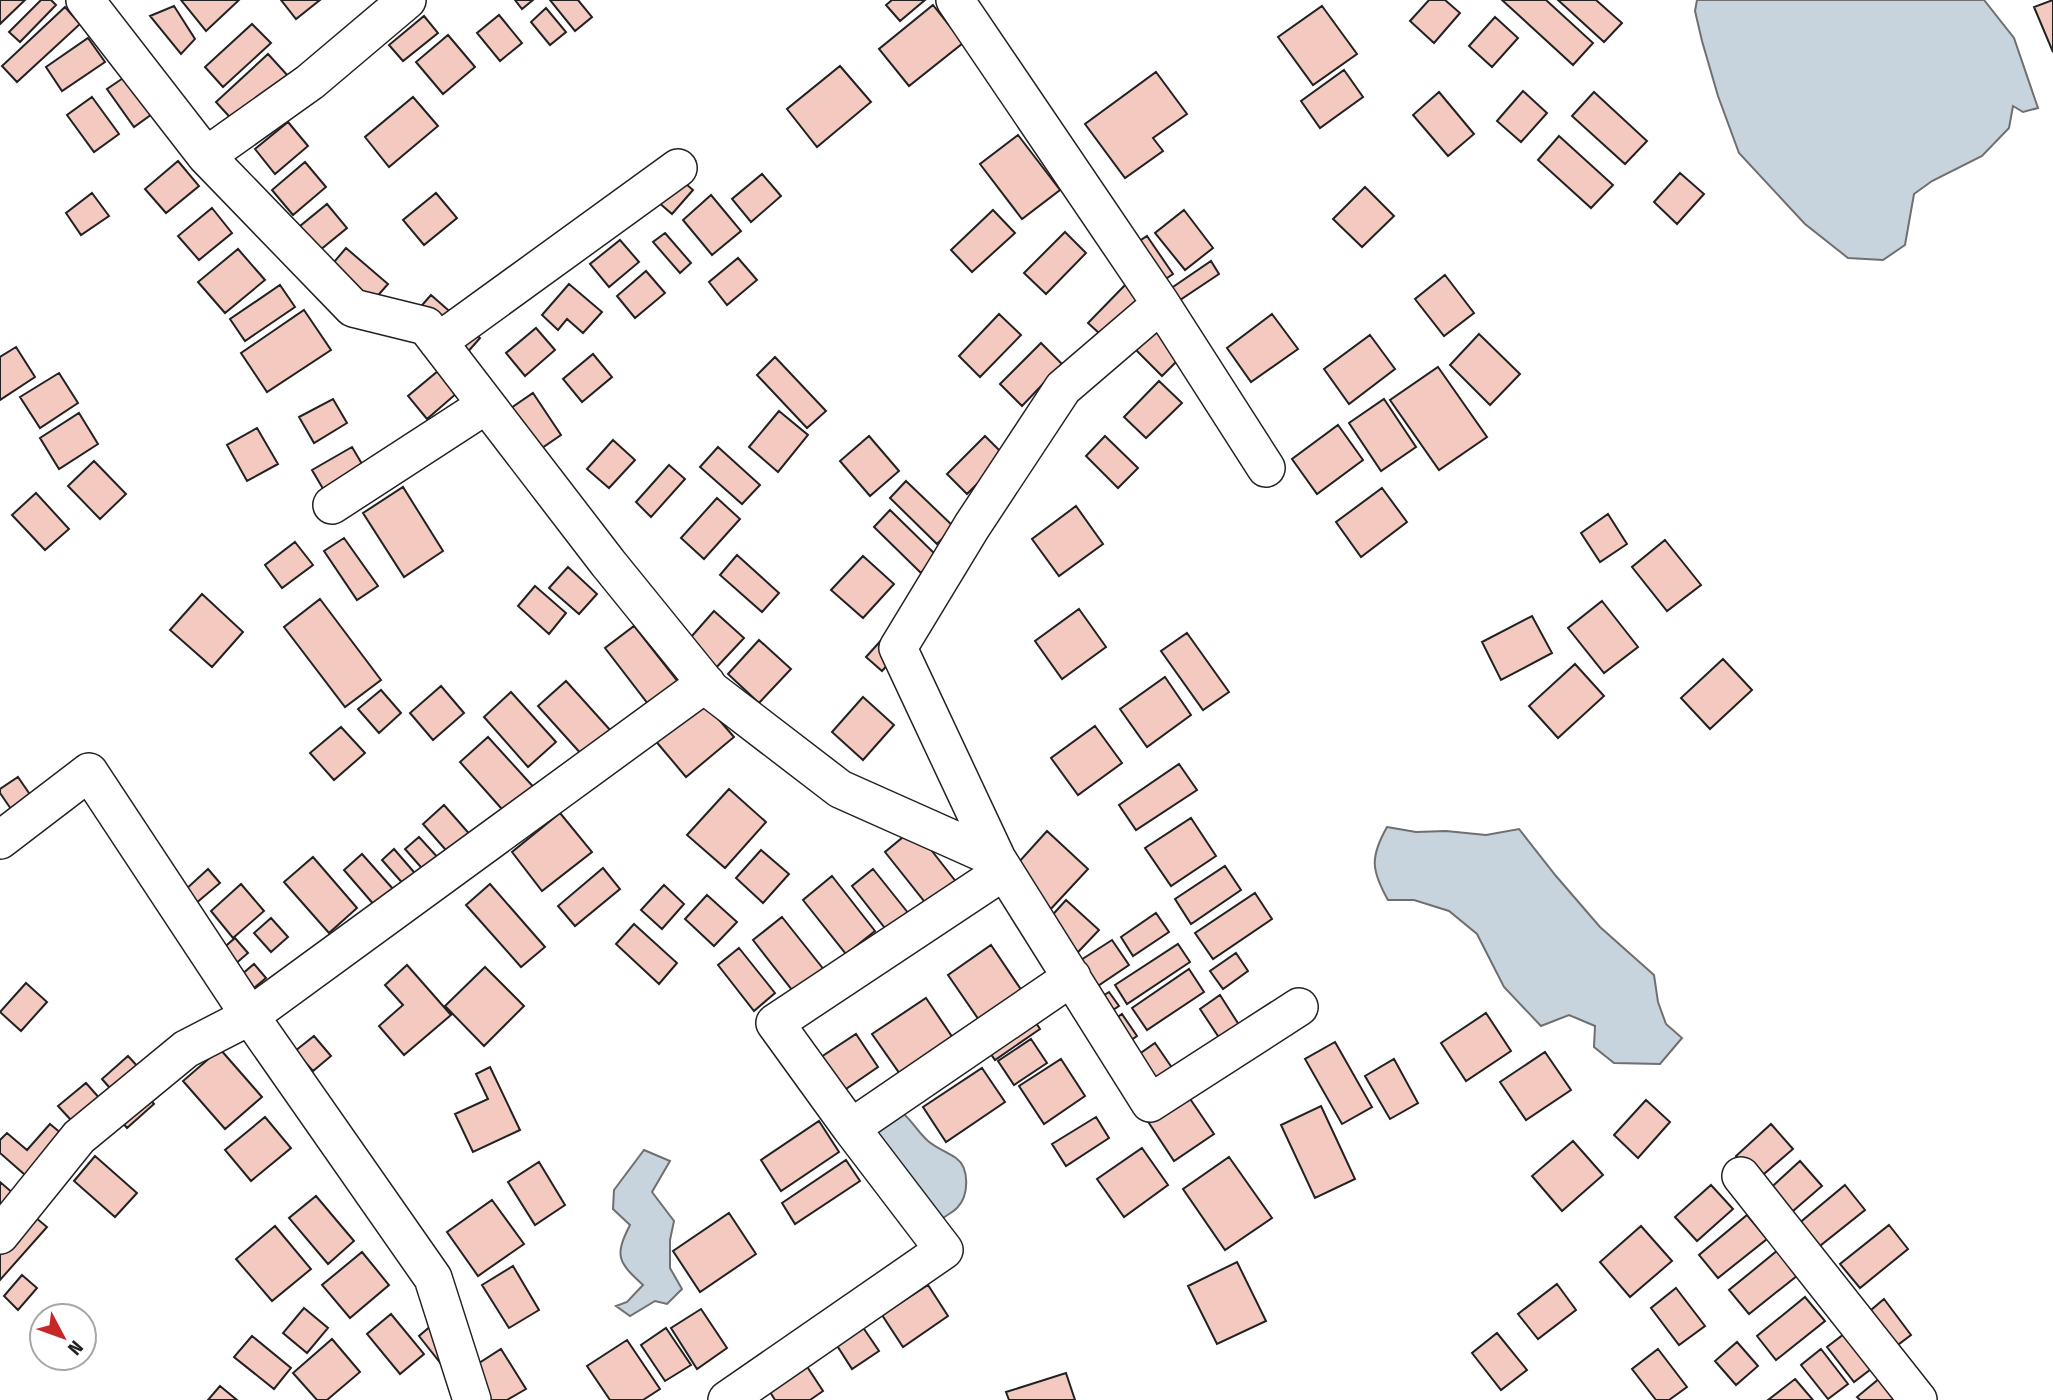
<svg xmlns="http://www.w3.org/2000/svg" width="2053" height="1400" font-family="'Fira Sans Condensed',sans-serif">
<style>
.water{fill:#c7d3dd;stroke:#6f6f6f;stroke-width:2}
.building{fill:#f3c9c0;stroke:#222;stroke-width:2}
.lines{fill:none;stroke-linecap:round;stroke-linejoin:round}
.minor-casing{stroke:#222;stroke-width:40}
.minor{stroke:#fff;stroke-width:37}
</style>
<rect width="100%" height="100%" fill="#fff"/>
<path class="water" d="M1697,0H1984L2014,38L2038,108L2023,112L2013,106L2009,128L1982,156L1932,181L1914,194L1905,245L1883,260L1848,258L1805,224L1739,153L1718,96L1702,41L1695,11Z
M1387,827L1416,832L1446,831L1486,835L1519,829L1556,876L1600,927L1654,975L1658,1002L1666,1024L1682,1038L1660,1064L1614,1063L1594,1047L1595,1026L1569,1015L1541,1026L1504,987L1477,934L1449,911L1414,900H1388C1371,870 1370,857 1387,827Z
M893,1105C912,1118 913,1127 928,1141C936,1148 947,1152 956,1158C970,1168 969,1196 957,1208C953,1212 947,1215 943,1218L932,1217L877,1150L875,1116Z
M644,1150L670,1161L652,1192L674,1221L670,1240V1268L682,1289L667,1304L655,1301L630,1316L616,1306L627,1302L643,1285C618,1262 614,1256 630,1225L613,1209L614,1190Z"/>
<path class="building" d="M0,0H25L0,24Z
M41,0H51L56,5L20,42L9,32Z
M181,0H239L206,31Z
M281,0H320L296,19Z
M515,0H533L522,9Z
M550,0H578L592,17L575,31Z
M892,0H925L900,21L886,5Z
M1429,0H1445L1460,13L1434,43L1410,21Z
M1502,0H1546L1593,43L1573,65Z
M1558,0H1596L1622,23L1604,42Z
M2053,0V52L2034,7Z
M933,5L963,43L909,86L879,49Z
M174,6L195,39L181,54L150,16Z
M1322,6L1357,54L1313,85L1278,37Z
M65,7L80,24L17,82L2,66Z
M546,8L566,32L550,45L531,22Z
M499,15L522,43L500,61L477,33Z
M424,16L438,33L403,61L389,45Z
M1495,17L1518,38L1492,67L1469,46Z
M252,24L271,43L223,87L205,67Z
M448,35L475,67L443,94L416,62Z
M88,38L105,62L62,91L46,67Z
M268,54L289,77L237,125L216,102Z
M840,66L871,102L817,147L787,109Z
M1344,70L1363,97L1320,128L1301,101Z
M132,72L159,109L134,127L107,89Z
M1156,72L1187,114L1153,138L1163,151L1125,178L1085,124Z
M1523,91L1547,113L1521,142L1497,121Z
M1439,92L1474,134L1448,156L1413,115Z
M1594,92L1647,141L1625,164L1572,116Z
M92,97L119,134L94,152L67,115Z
M413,97L438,126L389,167L365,137Z
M288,122L308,146L275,174L255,149Z
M1018,135L1060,190L1022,219L980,164Z
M1559,136L1613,185L1591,208L1538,160Z
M178,161L199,186L166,213L145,189Z
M305,162L326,187L293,215L272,190Z
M671,171L693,190L672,214L650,195Z
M1680,173L1704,194L1677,224L1654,202Z
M762,174L781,196L751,222L732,199Z
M1365,187L1394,216L1362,247L1333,219Z
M92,193L109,216L81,235L66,213Z
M436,193L457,218L424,245L403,220Z
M711,195L741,231L712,255L683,220Z
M327,204L347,228L314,255L294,231Z
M212,208L232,233L199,260L178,236Z
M993,210L1015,233L972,272L951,250Z
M1184,210L1213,248L1185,270L1155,233Z
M1065,232L1086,253L1046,294L1024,273Z
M665,233L691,263L680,273L653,242Z
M1147,236L1173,274L1155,286L1129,248Z
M620,240L639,262L609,287L590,264Z
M346,248L388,284L359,317L318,281Z
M238,249L265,280L225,313L198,282Z
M738,258L757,280L727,305L709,282Z
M1211,261L1219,274L1177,302L1170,289Z
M646,271L665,293L635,318L617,296Z
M1445,275L1474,313L1444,336L1415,299Z
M1129,281L1150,302L1110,343L1088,323Z
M569,284L602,312L583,333L567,319L558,330L542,315Z
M280,285L295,307L245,341L230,319Z
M431,295L480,338L465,355L416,312Z
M304,310L331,350L267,392L241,353Z
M999,314L1021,335L980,377L959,356Z
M1272,314L1298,349L1251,382L1227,348Z
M1146,318L1184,354L1162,376L1125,339Z
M536,328L555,350L525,376L506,353Z
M1479,334L1520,374L1490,405L1450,365Z
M1370,335L1395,369L1349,404L1324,369Z
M1041,343L1062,364L1022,406L1000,384Z
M16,347L35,377L0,400V357Z
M593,354L612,377L582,402L563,379Z
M775,357L826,411L807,428L757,375Z
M1438,367L1487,437L1439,470L1390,400Z
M438,371L457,393L427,419L408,396Z
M59,373L78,403L40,428L20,397Z
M1159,381L1182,403L1146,438L1124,417Z
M533,393L561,435L539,450L511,408Z
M333,399L347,423L314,443L299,417Z
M1384,399L1416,447L1381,471L1349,423Z
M779,411L808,435L778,472L749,447Z
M79,413L98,444L59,469L40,438Z
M1338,425L1363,460L1317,494L1292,459Z
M257,428L278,464L247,481L227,445Z
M869,436L899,471L870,496L840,461Z
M985,436L1005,456L967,494L947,474Z
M1105,436L1138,468L1118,488L1086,456Z
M613,440L635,460L609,488L587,469Z
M352,447L372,481L332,504L312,470Z
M718,447L760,485L742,504L700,467Z
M94,461L126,494L100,519L68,486Z
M669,465L685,479L651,517L636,502Z
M906,481L954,527L937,544L890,498Z
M403,487L443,551L404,577L363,513Z
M1382,488L1407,522L1361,557L1336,522Z
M36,493L69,529L45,550L12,515Z
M717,498L740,519L704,559L681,538Z
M1076,506L1103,544L1059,576L1032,539Z
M890,510L937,556L921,573L874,527Z
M1608,514L1627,544L1600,562L1581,533Z
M344,538L378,586L357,600L324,551Z
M1665,540L1701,585L1667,611L1632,567Z
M295,542L313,565L282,588L265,565Z
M737,555L779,593L762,612L720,575Z
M863,556L894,584L863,618L831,590Z
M568,567L597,594L579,614L549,588Z
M535,586L566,613L549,634L518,606Z
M202,594L243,632L212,667L170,630Z
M320,599L381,680L345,707L284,627Z
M1602,601L1638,647L1604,673L1568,628Z
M1079,609L1106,647L1062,679L1035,641Z
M714,611L744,638L713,671L684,645Z
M1532,616L1552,653L1501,680L1482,642Z
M634,626L682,687L652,709L605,648Z
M1187,633L1229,692L1203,710L1161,651Z
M885,636L901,650L882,671L866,657Z
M759,640L791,669L759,703L728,674Z
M1723,659L1752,690L1710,729L1681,698Z
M1575,664L1604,696L1558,738L1529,706Z
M1165,677L1191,715L1147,747L1120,709Z
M566,681L611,731L583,756L538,706Z
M441,686L464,713L433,740L410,713Z
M381,690L401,713L379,733L358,709Z
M511,692L556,742L528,767L484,717Z
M863,697L894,725L863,760L832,732Z
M701,699L734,737L686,777L654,739Z
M1095,726L1122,763L1078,795L1051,758Z
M341,727L365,753L334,780L310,753Z
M488,737L538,792L509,817L460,762Z
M1179,764L1197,790L1136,830L1119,805Z
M18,777L44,815L24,828L0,793V789Z
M729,789L766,822L725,868L687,835Z
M444,805L487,854L466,873L423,824Z
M560,813L592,852L542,891L512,852Z
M1191,818L1216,856L1171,886L1145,848Z
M914,828L957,883L928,906L885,852Z
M1047,831L1088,869L1048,912L1008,874Z
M419,837L441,861L427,874L405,849Z
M394,849L426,886L414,896L382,860Z
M761,850L789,874L763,903L736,878Z
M362,854L401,898L382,914L344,870Z
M313,857L357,908L329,933L284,882Z
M1225,866L1241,890L1191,924L1175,899Z
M603,868L620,889L575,926L558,906Z
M208,869L220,883L195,904L184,891Z
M873,869L909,914L888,932L852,886Z
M832,876L875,931L846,954L803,900Z
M241,884L264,911L233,938L211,911Z
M490,884L545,947L521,967L466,905Z
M664,885L684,904L662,929L641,910Z
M1255,893L1272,919L1213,959L1195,933Z
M707,895L737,922L714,946L685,919Z
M1066,900L1099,930L1060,971L1028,942Z
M1156,913L1169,932L1133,956L1121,937Z
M782,917L825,971L796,995L753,940Z
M271,918L288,937L271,952L254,933Z
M634,924L677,963L659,984L616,944Z
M235,938L248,953L219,978L206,963Z
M1112,940L1129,965L1074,1002L1056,976Z
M1178,944L1190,962L1127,1004L1115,985Z
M991,945L1024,994L981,1023L948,975Z
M739,948L775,993L754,1011L718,965Z
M1236,953L1248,971L1223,989L1210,971Z
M254,964L266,978L241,999L229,985Z
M407,965L451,1015L404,1055L379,1026L403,1005L385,985Z
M485,967L524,1006L484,1046L445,1006Z
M1189,969L1204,992L1147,1030L1132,1008Z
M26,983L47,1002L21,1031L0,1012Z
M1109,992L1119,1006L1089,1026L1079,1011Z
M1220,995L1241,1028L1222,1042L1200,1009Z
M926,998L953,1038L900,1074L872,1034Z
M1023,1003L1040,1029L995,1060L977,1034Z
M1486,1013L1511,1051L1466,1081L1441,1043Z
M1122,1014L1137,1036L1110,1055L1096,1032Z
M856,1034L878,1067L843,1091L821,1057Z
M314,1036L331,1056L313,1071L295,1051Z
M1031,1039L1047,1063L1014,1085L998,1061Z
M1335,1042L1372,1107L1342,1124L1305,1059Z
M1155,1043L1177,1075L1139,1101L1118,1069Z
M220,1049L262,1097L225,1129L183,1081Z
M1545,1052L1571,1090L1526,1120L1500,1082Z
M128,1056L150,1080L123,1103L102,1079Z
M1061,1059L1085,1096L1044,1124L1019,1086Z
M1394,1059L1418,1103L1390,1119L1365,1076Z
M490,1067L520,1130L473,1152L455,1114L488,1099L476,1074Z
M982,1068L1005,1102L946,1142L923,1107Z
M86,1083L109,1109L82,1132L58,1106Z
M1184,1090L1214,1134L1174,1161L1145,1117Z
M143,1091L154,1104L127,1128L116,1115Z
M1646,1100L1670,1122L1638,1158L1614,1135Z
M1321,1106L1355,1179L1315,1198L1281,1125Z
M265,1117L291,1148L251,1181L225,1150Z
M1096,1117L1109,1138L1066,1166L1052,1144Z
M819,1121L839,1152L781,1191L761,1160Z
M50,1124L68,1139L32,1181L0,1153V1140L7,1133L27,1150Z
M1771,1124L1793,1149L1757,1180L1736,1156Z
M1573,1141L1603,1175L1562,1211L1532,1176Z
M1142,1148L1168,1185L1124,1217L1097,1179Z
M95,1156L137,1193L115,1217L74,1181Z
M1229,1157L1272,1218L1225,1250L1183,1189Z
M846,1160L860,1181L795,1224L782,1203Z
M1800,1161L1822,1186L1786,1217L1764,1194Z
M539,1162L565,1205L535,1225L508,1182Z
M0,1182L21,1200L0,1224Z
M1711,1185L1733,1209L1697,1241L1675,1217Z
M1845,1185L1865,1210L1816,1249L1797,1225Z
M316,1196L354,1241L328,1264L289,1218Z
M492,1200L524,1244L478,1276L447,1232Z
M23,1207L47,1227L0,1280V1233Z
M729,1213L756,1254L700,1292L673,1251Z
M1747,1215L1767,1239L1718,1278L1699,1255Z
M1889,1225L1908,1249L1860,1288L1840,1264Z
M275,1226L311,1269L272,1301L236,1259Z
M1641,1226L1672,1261L1630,1297L1600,1262Z
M1778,1250L1798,1275L1749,1314L1729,1290Z
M362,1252L389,1285L350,1318L322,1285Z
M1237,1262L1266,1321L1217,1344L1188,1286Z
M513,1266L539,1310L509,1328L482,1285Z
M22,1275L37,1288L18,1310L4,1296Z
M1557,1284L1576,1310L1538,1339L1518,1314Z
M928,1285L948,1316L903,1347L882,1315Z
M1676,1288L1705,1326L1679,1345L1651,1308Z
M1805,1297L1825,1321L1776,1360L1757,1336Z
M1884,1299L1911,1335L1891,1350L1864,1316Z
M304,1308L328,1328L307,1353L283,1333Z
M701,1309L727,1348L697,1369L671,1328Z
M391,1314L424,1354L400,1374L367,1334Z
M445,1314L442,1365L419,1336Z
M862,1326L879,1351L852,1369L836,1344Z
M666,1328L691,1365L665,1381L641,1345Z
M1848,1331L1875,1366L1854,1382L1827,1347Z
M1497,1333L1527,1370L1501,1390L1472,1353Z
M252,1336L291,1368L274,1389L234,1357Z
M332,1339L360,1372L327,1400H317L293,1373Z
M627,1340L660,1389L643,1400H610L587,1366Z
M1737,1342L1758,1366L1736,1385L1715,1361Z
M501,1349L526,1389L507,1400H478L462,1374Z
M1658,1349L1687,1387L1669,1400H1656L1632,1369Z
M1821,1349L1848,1384L1828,1399L1801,1365Z
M804,1362L823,1391L810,1400H775L767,1387Z
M1066,1373L1075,1400H1009L1006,1392Z
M1880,1378L1898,1400H1860L1857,1397Z
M1795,1379L1813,1400H1768Z
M220,1386L237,1400H208Z"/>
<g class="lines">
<g class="minor-casing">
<path id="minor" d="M85,0L206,156L310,82L407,0
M955,0L1161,304L1266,468
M206,156L353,308L426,326L608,563L711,690L840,789L997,859L898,648L972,526L1063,388L1161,304
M438,342L678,168
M332,505L486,405
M0,840L89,772L250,1016L433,1278L472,1400
M997,859L1150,1103L1299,1007
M851,1128L775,1023L1004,871
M1741,1176L1918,1400
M0,1235L79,1137L186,1049L250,1016L706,683
M727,1400L944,1250L851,1128L1072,977"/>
</g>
<use href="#minor" class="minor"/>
</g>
<g transform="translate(63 1337) rotate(131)"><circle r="33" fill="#ffffff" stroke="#a7a7a7" stroke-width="2"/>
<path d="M0-5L12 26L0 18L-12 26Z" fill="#c62828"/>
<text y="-10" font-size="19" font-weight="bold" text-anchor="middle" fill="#222222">N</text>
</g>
</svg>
